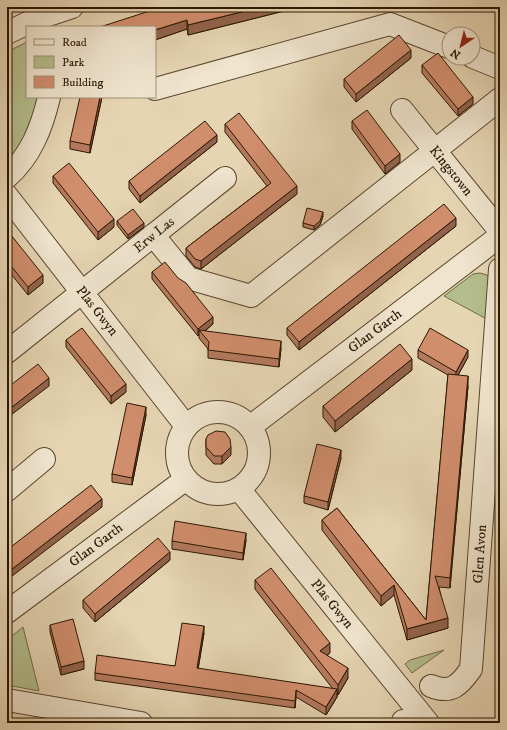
<svg xmlns="http://www.w3.org/2000/svg" width="507" height="730" font-family="'IM FELL DW Pica',serif">
<style>
.green{fill:#b4bd8c;stroke:#6f6a46}
.lines{fill:none;stroke-linecap:round;stroke-linejoin:round}
.minor-casing{stroke:#59462e;stroke-width:24}
.minor{stroke:#efe4ce;stroke-width:22}
.wall{fill:#b47a5e;stroke:#2a1601}
.shaded-wall{fill:#92634c;stroke:#2a1601}
.building{fill:#d18e6d;stroke:#2a1601}
.labels{text-anchor:middle;dominant-baseline:central;stroke-width:4;stroke-linejoin:round;paint-order:stroke}
.street-label{font-size:14px;fill:#2a1601;stroke:#efe4ce}
</style>
<rect width="100%" height="100%" fill="#e6d5b3"/>
<filter id="stains"><feTurbulence type="fractalNoise" baseFrequency=".005" numOctaves="4"/><feColorMatrix values="0 0 0 0 .2 0 0 0 0 .09 0 0 0 0 .02 0 0 0 .5 -.17"/></filter>
<radialGradient id="worn" r=".72"><stop offset=".6" stop-color="#630" stop-opacity="0"/><stop offset="1" stop-color="#630" stop-opacity=".3"/></radialGradient>
<path class="green" d="M27,42V97H44L40,122L11,159L7,154V52Z
M480,273L487,275L492,280L494,323L444,296L473,274Z
M23,627L39,691L7,685V640Z
M444,650L412,673L405,664L410,660Z"/>
<g class="lines">
<g class="minor-casing">
<path id="minor" d="M7,33L36,19L72,7
M473,57L500,68
M155,89L390,24L449,47
M402,110L500,231
M7,177C31,156 42,127 49,97
M7,196L186,426
M153,235L188,278L251,296L500,99
M7,352L225,178
M177 453a41 41 0 1 1 82 0a41 41 0 1 1-82 0Z
M250,427L500,236
M239,489L428,723
M7,490L44,459
M7,612L186,479
M431,686C451,694 459,686 471,669L500,269
M7,700L141,723
M403,723V721"/>
</g>
<use href="#minor" class="minor"/>
</g>
<path class="wall" d="M177,7H284V11L188,35L187,29L155,40V27Z
M472,7H500V13L487,8V10Z
M411,58L356,102L344,87V79Z
M422,65L473,104L458,116L422,73Z
M102,97L90,153L70,149V141Z
M352,121L400,162L385,174L352,129Z
M225,124L297,194L201,269L195,267L186,256V248L267,186L225,132Z
M217,142L140,203L129,189V181Z
M500,162V179L496,173V166Z
M53,176L114,227L98,240L53,183Z
M323,216L320,225L314,230L303,227V223Z
M117,221L144,227L128,239L117,225Z
M456,226L299,350L287,335V328Z
M7,230L43,283L28,295L7,269Z
M152,272L213,324L205,331L281,348L279,367L208,358V349L199,338V335L198,336L152,279Z
M66,340L126,392L111,404L66,347Z
M418,350L468,357L458,375L468,386L450,588L439,587L448,628L407,640L394,595L381,606L322,530V520L337,508L426,620L448,375L418,358Z
M412,370L335,432L323,417V406Z
M146,415L132,485L112,482V474Z
M206,439L231,455L222,464H214L206,455Z
M341,458L328,510L304,503V496Z
M246,540L243,560L172,549V541Z
M170,560L95,622L83,608V600Z
M255,580L330,653L327,655L348,678L338,695L337,694V697L326,715L296,697L295,708L95,680V673L175,666L204,633L198,669L333,689L255,589Z
M50,625L84,669L61,675L50,632Z"/>
<path class="shaded-wall" d="M262,7H284V11L188,35V25Z
M187,20V29L155,40V30Z
M411,50V58L356,102V94Z
M100,97H102L90,153V145Z
M473,97V104L458,116V109Z
M217,135V142L140,203V196Z
M400,154V162L385,174V166Z
M297,186V194L201,269V261Z
M323,212V216L320,225L314,230V226Z
M456,218V226L299,350V342Z
M114,219V227L98,240V232Z
M144,223V227L128,239V235Z
M43,275V283L28,295V287Z
M213,317V324L202,333L199,330V335L198,336V329Z
M281,341V348L279,367V359Z
M468,350V357L456,379V372Z
M412,359V370L335,432V421Z
M468,376V386L450,588V578Z
M49,378V386L7,418V411Z
M126,384V392L111,404V396Z
M146,407V415L132,485V478Z
M231,447V455L222,464V456Z
M341,450V458L328,510V502Z
M102,499V507L7,580V573Z
M246,533V540L243,560V553Z
M170,552V560L95,622V614Z
M394,585V595L381,606V596Z
M448,618V628L407,640V629Z
M204,626V633L197,676V668Z
M330,643V653L320,661V651Z
M84,661V669L61,675V667Z
M348,668V678L338,695V685Z
M337,689V697L326,715V707Z
M296,690V697L295,708V701Z"/>
<path class="building" d="M162,7H262L188,25L187,20L155,30V27H100Z
M399,35L411,50L356,94L344,79Z
M438,53L473,97L458,109L422,65Z
M80,97H100L90,145L70,141Z
M367,110L400,154L385,166L352,121Z
M239,113L297,186L201,261L195,259L186,248L271,183L225,124Z
M205,121L217,135L140,196L129,181Z
M500,162V172L496,166Z
M69,163L114,219L98,232L53,176Z
M444,204L456,218L299,342L287,328Z
M307,208L323,212L320,221L314,226L303,223Z
M133,209L144,223L128,235L117,221Z
M7,230L43,275L28,287L7,261Z
M165,262L178,278L186,283L213,317L198,329L152,272Z
M82,328L126,384L111,396L66,340Z
M430,328L468,350L456,372L418,350Z
M199,330L281,341L279,359L208,350L209,342Z
M400,344L412,359L335,421L323,406Z
M38,364L49,378L7,411V388Z
M448,374L468,376L450,578L435,576L448,618L407,629L394,585L381,596L322,520L337,508L426,620Z
M127,403L146,407L132,478L112,474Z
M216,431L225,432L230,439L231,447L222,456H214L206,447V439L208,435Z
M317,444L341,450L328,502L304,496Z
M91,485L102,499L7,573V550Z
M175,521L246,533L243,553L172,541Z
M158,538L170,552L95,614L83,600Z
M271,568L330,643L320,651L348,668L338,685L255,580Z
M73,619L84,661L61,667L50,625Z
M182,623L204,626L197,668L337,689L326,707L296,690L295,701L95,673L97,655L175,666Z"/>
<g class="labels">
<g class="street-label">
<text transform="translate(451 171) rotate(51)">Kingstown</text>
<text transform="translate(154 235) rotate(-39)">Erw Las</text>
<text transform="translate(97 311) rotate(52)">Plas Gwyn</text>
<text transform="translate(375 331) rotate(-37)">Glan Garth</text>
<text transform="translate(96 545) rotate(-37)">Glan Garth</text>
<text transform="translate(480 554) rotate(-86)">Glen Avon</text>
<text transform="translate(332 604) rotate(51)">Plas Gwyn</text>
</g>
</g>
<rect width="507" height="730" fill="none" stroke="#e6d5b3" stroke-width="24"/>
<rect x="8" y="8" width="491" height="714" fill="none" stroke="#2a1601" stroke-width="2"/>
<rect x="12" y="12" width="483" height="706" fill="none" stroke="#2a1601"/>
<rect x="26" y="26" width="130" height="72" fill="#efe4ce" stroke="#a0927c"/>
<rect x="34" y="39" width="20" height="6" fill="#efe4ce" stroke="#a0927c"/>
<text x="62" y="46" font-size="12" fill="#2a1601">Road</text>
<rect x="34" y="56" width="20" height="12" fill="#b4bd8c" stroke="#a0927c"/>
<text x="62" y="66" font-size="12" fill="#2a1601">Park</text>
<rect x="34" y="76" width="20" height="12" fill="#d18e6d" stroke="#a0927c"/>
<text x="62" y="86" font-size="12" fill="#2a1601">Building</text>
<g transform="translate(461 46) rotate(215)"><circle r="19" fill="#efe4ce" stroke="#a0927c"/>
<path d="M0-3L7 15L0 10L-7 15Z" fill="#8f2418"/>
<text y="-6" font-size="11" font-weight="bold" text-anchor="middle" fill="#2a1601">N</text>
</g>
<rect width="100%" height="100%" filter="url(#stains)"/>
<rect width="100%" height="100%" fill="url(#worn)"/>
</svg>
